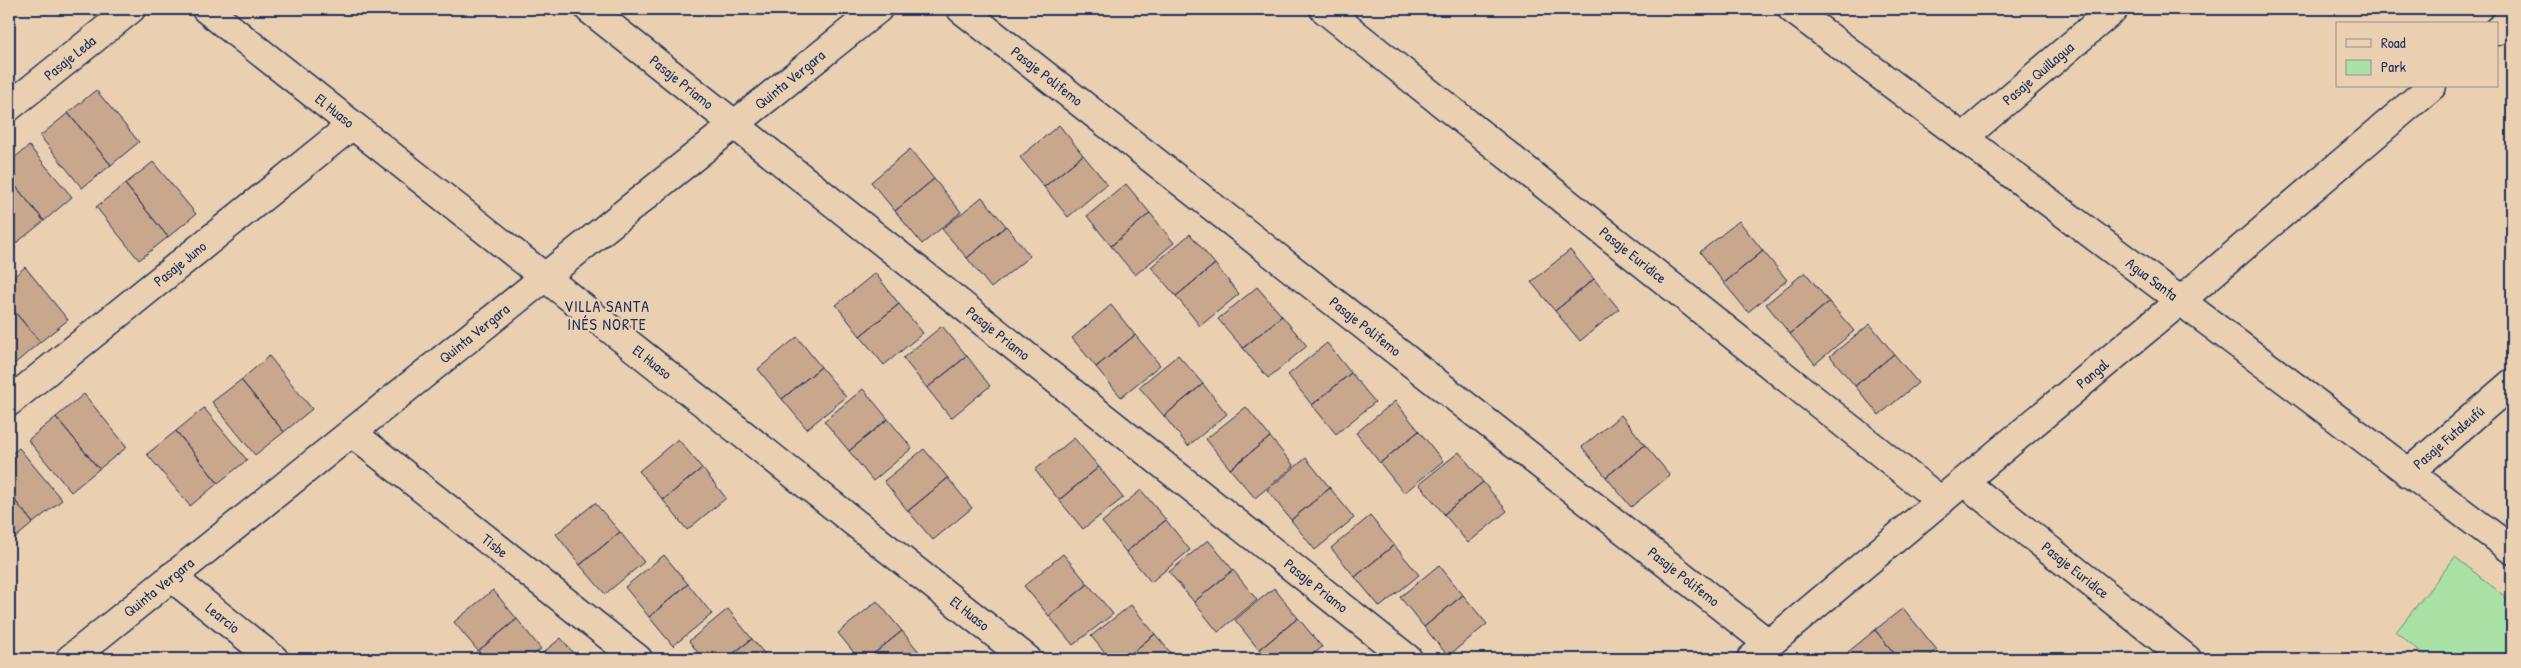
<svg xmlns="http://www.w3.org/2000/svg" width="2521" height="668" viewBox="0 0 2521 668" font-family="'Patrick Hand',sans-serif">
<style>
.green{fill:#aae2a5;stroke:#628882}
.building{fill:#c9a78d;stroke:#1b2f5e}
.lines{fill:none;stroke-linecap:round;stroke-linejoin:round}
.minor-casing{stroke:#1b2f5e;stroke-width:31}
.minor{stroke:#ead0b1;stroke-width:28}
.labels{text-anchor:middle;stroke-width:4.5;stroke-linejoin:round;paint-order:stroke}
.street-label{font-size:15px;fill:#1b2f5e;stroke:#ead0b1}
.neighbourhood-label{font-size:16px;letter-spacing:1px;fill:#1b2f5e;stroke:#ead0b1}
</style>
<rect width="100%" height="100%" fill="#ead0b1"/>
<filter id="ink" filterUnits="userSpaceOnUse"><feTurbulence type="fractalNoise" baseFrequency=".02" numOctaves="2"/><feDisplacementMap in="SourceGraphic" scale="10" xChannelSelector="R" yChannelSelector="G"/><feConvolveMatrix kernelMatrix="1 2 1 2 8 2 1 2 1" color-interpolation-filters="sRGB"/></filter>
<g filter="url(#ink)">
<path class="green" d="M2455 557 2512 602V659H2430L2396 632Z"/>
<path class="building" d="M96 90 139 142 111 165 68 113Z
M68 113 111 165 82 188 40 136Z
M1059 125 1083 155 1044 187 1020 157Z
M29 146 72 197 44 221 9 178V162Z
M910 149 934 179 895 211 871 182Z
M1083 155 1107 184 1068 217 1044 187Z
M153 162 196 214 168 237 125 184Z
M9 178 44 221 15 244 9 236Z
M934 179 961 212 922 244 895 211Z
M125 184 168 237 139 260 96 207Z
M1126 184 1150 213 1111 246 1087 216Z
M982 197 1006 226 967 258 942 229Z
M1150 213 1174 243 1135 275 1111 246Z
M1739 221 1763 251 1724 283 1700 252Z
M1006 226 1030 256 991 288 967 258Z
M1190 234 1215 264 1176 296 1151 267Z
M1570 250 1594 279 1555 311 1531 282Z
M1763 251 1787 280 1748 312 1724 283Z
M1215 264 1239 294 1200 326 1176 296Z
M25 267 68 320 40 342 9 305V281Z
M1805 272 1829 302 1790 334 1766 304Z
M875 273 899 304 860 336 836 305Z
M1594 279 1619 309 1580 341 1555 311Z
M1257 287 1282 316 1243 348 1218 319Z
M1829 302 1854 331 1815 364 1790 334Z
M899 304 923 333 884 365 860 336Z
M9 305 40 342 12 366 9 362Z
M1111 305 1135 335 1096 367 1072 338Z
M1282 316 1307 346 1268 378 1243 348Z
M1870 324 1894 354 1855 386 1830 356Z
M942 326 967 356 927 388 903 358Z
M1135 335 1160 365 1121 397 1096 367Z
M797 337 821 367 782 399 758 369Z
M1327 343 1351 373 1312 405 1288 375Z
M1894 354 1918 383 1879 415 1855 386Z
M1178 355 1203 384 1164 416 1139 387Z
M269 356 312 409 284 432 241 380Z
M967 356 990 386 951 418 927 388Z
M821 367 846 397 807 429 782 399Z
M1351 373 1375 402 1336 434 1312 405Z
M241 380 284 432 255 455 212 402Z
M1203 384 1227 414 1188 446 1164 416Z
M863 389 888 419 849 451 824 421Z
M84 394 127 447 99 469 56 417Z
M1395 401 1419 431 1380 463 1356 433Z
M1246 407 1270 437 1230 469 1206 439Z
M204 408 247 460 218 483 176 431Z
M1621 415 1645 445 1606 477 1582 447Z
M56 417 99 469 71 492 28 440Z
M888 419 912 448 873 481 849 451Z
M176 431 218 483 190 506 147 454Z
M1419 431 1443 461 1404 493 1380 463Z
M1270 437 1294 466 1255 498 1230 469Z
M1074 438 1099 467 1059 500 1035 470Z
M678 439 702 468 663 500 639 471Z
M1645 445 1670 475 1631 507 1606 477Z
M19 448 62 500 33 523 9 493V456Z
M924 449 948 478 908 511 884 481Z
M1459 452 1483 482 1444 514 1419 484Z
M1306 458 1330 488 1291 520 1267 490Z
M1099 467 1123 498 1083 529 1059 500Z
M702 468 726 498 687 530 663 500Z
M948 478 972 508 933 540 908 511Z
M1483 482 1507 511 1468 543 1444 514Z
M1330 488 1354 518 1315 550 1291 520Z
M1141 490 1166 520 1126 552 1102 522Z
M9 493 33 523 9 543Z
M595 503 620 532 580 565 556 534Z
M1370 516 1394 545 1355 577 1331 548Z
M1166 520 1190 550 1151 582 1126 552Z
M620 532 644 562 605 594 580 565Z
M1208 540 1233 570 1194 602 1169 572Z
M1394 545 1419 575 1380 607 1355 577Z
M1063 554 1088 584 1049 616 1024 586Z
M664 555 688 584 649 617 625 587Z
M1439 565 1463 595 1424 627 1400 597Z
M1233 570 1257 600 1218 632 1194 602Z
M688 584 712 614 673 646 649 617Z
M1088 584 1113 614 1073 645 1049 616Z
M1274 588 1298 618 1259 650 1235 620Z
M493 590 517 619 478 651 454 622Z
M1463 595 1487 624 1448 656 1424 627Z
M877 601 902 631 867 659H859L838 633Z
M1131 605 1155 634 1124 659H1110L1091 636Z
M1903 608 1937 650 1925 659H1899L1875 630Z
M728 609 752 639 726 659H703L689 641Z
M1298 618 1322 647 1308 659H1266L1259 650Z
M517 619 541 649 528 659H485L478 651Z
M1875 630 1899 659H1854L1848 652Z
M902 631 925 659H867Z
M1155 634 1176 659H1124Z
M561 638 578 659H535Z
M752 639 769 659H726Z
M947 652 953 659H939Z"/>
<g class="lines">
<defs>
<g id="minor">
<path id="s1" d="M206 9 1027 659"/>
<path id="s2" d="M589 9 1408 659"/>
<path id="s3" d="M961 9 1769 644"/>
<path id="s4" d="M1324 9 1941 501"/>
<path id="s5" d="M1792 9 2512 550"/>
<path d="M2497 31 2512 18"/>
<path id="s6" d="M9 107 131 9"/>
<path id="s7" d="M1963 138 2114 9"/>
<path id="s8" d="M9 402 352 125"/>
<path id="s9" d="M352 433 638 659"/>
<path id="s10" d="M2408 473 2512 383"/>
<path id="s11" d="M1964 482 2187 659"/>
<path id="s12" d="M171 577 274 659"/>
<path id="s13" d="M70 659 878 9"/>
<path id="s14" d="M1751 659 2180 301 2432 86"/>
</g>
</defs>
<use href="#minor" class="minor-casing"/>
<use href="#minor" class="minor"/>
</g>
</g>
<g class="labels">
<g class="street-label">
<text dy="5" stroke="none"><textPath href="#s6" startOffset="78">Pasaje Leda</textPath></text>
<text dy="5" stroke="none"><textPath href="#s7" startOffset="99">Pasaje Quillagua</textPath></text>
<text dy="5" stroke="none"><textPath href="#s3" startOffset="109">Pasaje Polifemo</textPath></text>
<text dy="5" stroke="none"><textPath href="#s13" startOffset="924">Quinta Vergara</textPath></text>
<text dy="5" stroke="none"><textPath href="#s2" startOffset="118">Pasaje Priamo</textPath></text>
<text dy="5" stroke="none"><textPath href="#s1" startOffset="164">El Huaso</textPath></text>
<text dy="5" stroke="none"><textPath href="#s4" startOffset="395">Pasaje Euridice</textPath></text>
<text dy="5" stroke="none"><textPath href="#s8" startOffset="220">Pasaje Juno</textPath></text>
<text dy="5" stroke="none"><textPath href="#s5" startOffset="450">Agua Santa</textPath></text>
<text dy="5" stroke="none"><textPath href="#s3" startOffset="514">Pasaje Polifemo</textPath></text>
<text dy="5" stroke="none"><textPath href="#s13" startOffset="519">Quinta Vergara</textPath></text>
<text dy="5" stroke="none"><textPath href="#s2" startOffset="522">Pasaje Priamo</textPath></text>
<text dy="5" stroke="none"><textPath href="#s1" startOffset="569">El Huaso</textPath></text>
<text dy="5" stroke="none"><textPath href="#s14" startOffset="445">Pangal</textPath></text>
<text dy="5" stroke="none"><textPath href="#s10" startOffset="54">Pasaje Futaleufú</textPath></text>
<text dy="5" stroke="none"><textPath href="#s9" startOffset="182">Tisbe</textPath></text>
<text dy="5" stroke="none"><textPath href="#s11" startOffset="142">Pasaje Euridice</textPath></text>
<text dy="5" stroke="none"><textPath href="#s3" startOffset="919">Pasaje Polifemo</textPath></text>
<text dy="5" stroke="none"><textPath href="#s2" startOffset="928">Pasaje Priamo</textPath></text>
<text dy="5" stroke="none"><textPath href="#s13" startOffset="114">Quinta Vergara</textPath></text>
<text dy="5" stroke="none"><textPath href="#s1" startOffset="974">El Huaso</textPath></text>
<text dy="5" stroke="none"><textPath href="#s12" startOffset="66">Learcio</textPath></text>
</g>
<g class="neighbourhood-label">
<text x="607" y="312">VILLA SANTA<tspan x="607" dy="18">INÉS NORTE</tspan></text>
</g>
</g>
<rect width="2521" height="668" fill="none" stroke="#ead0b1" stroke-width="30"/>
<rect x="15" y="15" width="2491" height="638" fill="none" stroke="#1b2f5e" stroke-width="2" filter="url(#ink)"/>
<rect x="2336" y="22" width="162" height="65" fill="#ead0b1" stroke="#979090"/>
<rect x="2346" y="39" width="25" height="8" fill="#ead0b1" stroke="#979090"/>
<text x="2381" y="48" font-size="15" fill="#1b2f5e">Road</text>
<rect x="2346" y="60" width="25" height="15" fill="#aae2a5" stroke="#979090"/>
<text x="2381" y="72" font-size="15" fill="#1b2f5e">Park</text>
</svg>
